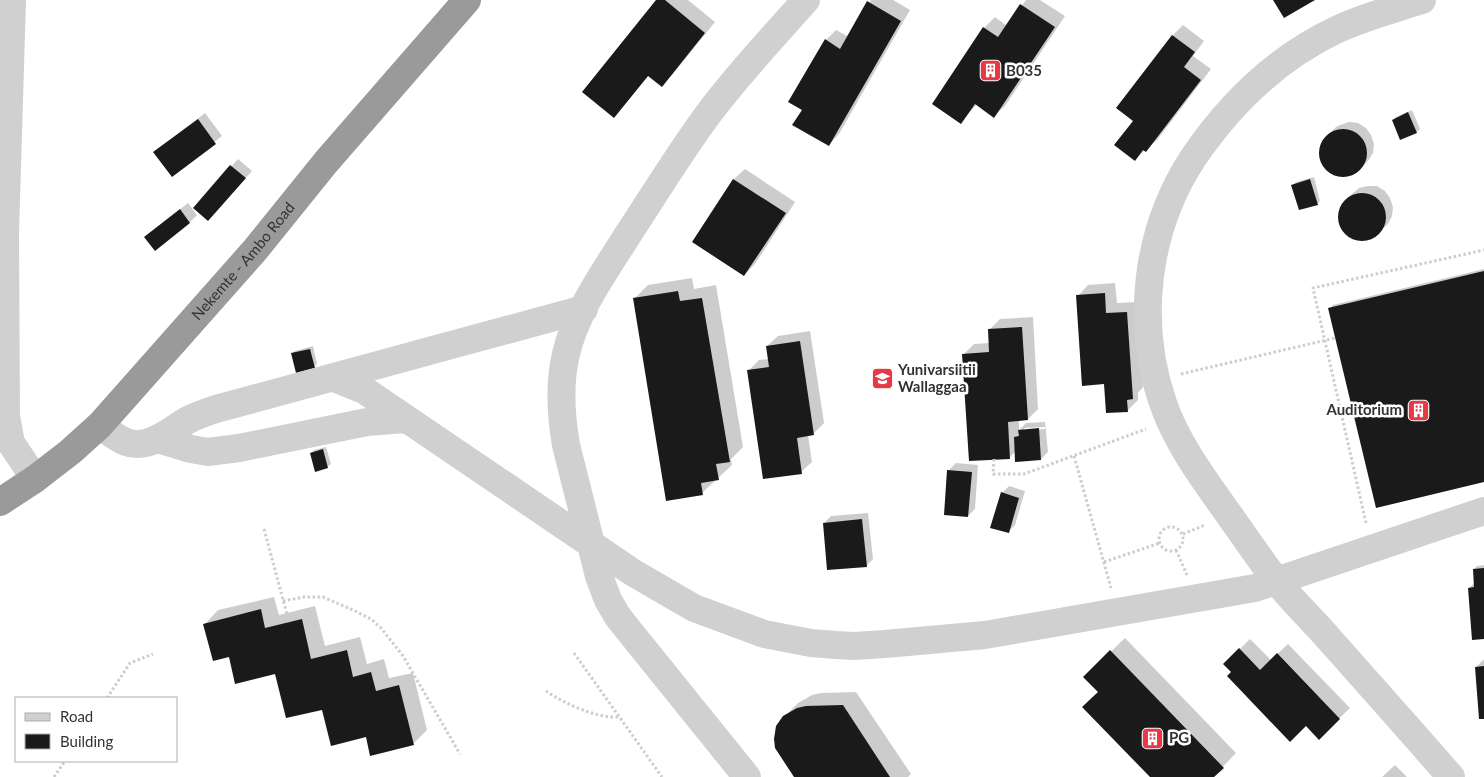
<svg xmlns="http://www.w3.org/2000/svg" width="1484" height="777" viewBox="0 0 1484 777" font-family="Lato,sans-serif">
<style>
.shadow{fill:#0003;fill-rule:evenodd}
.building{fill:#1a1a1a}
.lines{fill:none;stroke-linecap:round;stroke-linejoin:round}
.path{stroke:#cdcdcd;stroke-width:3;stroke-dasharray:2.5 2.5;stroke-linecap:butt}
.minor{stroke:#d0d0d0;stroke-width:28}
.highway{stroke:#9a9a9a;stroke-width:28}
.labels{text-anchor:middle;stroke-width:5;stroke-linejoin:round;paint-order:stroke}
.poi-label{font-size:15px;font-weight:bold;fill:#333;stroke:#fff;text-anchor:start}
.street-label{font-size:15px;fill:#333;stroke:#fff}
</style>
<rect width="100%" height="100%" fill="#fff"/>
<path class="shadow" d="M658 0H688L715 22 672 75 662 85 649 75 614 116Z
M871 0H893L910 10 839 134 829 145 826 40 836 30 849 37Z
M1026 0H1040L1065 16 1005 106 994 116 977 104 961 122 934 104 984 28 995 17 1007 26Z
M1183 25 1204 41 1193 56 1211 69 1157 140 1135 159V121L1118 108 1173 35Z
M1412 110 1420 129 1417 132 1401 139 1393 120 1396 117Z
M205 113 222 136 172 175 155 152Z
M1349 122 1358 123 1366 128 1371 135 1374 144 1373 153 1368 161 1353 174 1344 177 1336 176 1328 171 1322 164 1319 155 1320 146 1325 138 1336 127 1340 125Z
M238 159 252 171 215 213 195 207Z
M745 169 795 202 755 264 744 275 694 242 734 179Z
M1314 177 1320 201 1317 204 1293 185 1296 182Z
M1368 186H1377L1385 191 1390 198 1393 207 1392 216 1388 224 1373 237 1364 240 1355 239 1347 235 1341 227 1339 219 1340 209 1344 201 1352 194 1359 188Z
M188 203 197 215 190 222 146 237Z
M1484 269V481L1330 308 1333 305Z
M692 278 694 289 716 285 743 447 731 459 732 465 702 493 634 299 648 285Z
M1115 283 1117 303 1137 302 1143 387 1138 393V400L1127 411 1105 383 1078 296 1088 285Z
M1033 317 1038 409 1028 419 1019 420V430L1026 423 1045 422 1048 452 1041 459 1016 451 1010 457 964 354 974 344 990 343 989 330 1000 319ZM1045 427V429L1022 431 1025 428Z
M810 331 824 423 813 434 808 435 812 462 801 472 748 371 759 360 769 359 767 346 778 336Z
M313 346 317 364 314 367 292 354 295 351Z
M326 447 331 464 327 467 311 453 314 450Z
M956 463 978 465 975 509 968 516 949 470Z
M1009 486 1025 491 1015 525 1008 532 1002 493Z
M868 513 873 559 866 566 824 523 831 516Z
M1484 565V638L1469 588 1475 582 1474 569 1477 566Z
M274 597 279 615 315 606 325 646 360 637 367 664 384 659 389 678 413 673 427 730 413 744 367 736 323 708 276 673 230 656 205 624 218 610Z
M1125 638 1236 753 1213 777H1151L1099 692 1085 677Z
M1250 639 1271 660 1288 644 1350 708 1319 738 1306 725 1225 664Z
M1483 660H1484V717L1476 667Z
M856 692 911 774 908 777H795L784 717 798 703 812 695 821 693Z
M1395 765 1407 777H1382Z"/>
<path class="building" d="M656 0H665L705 33 662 87 648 76 614 118 582 92Z
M1273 0H1315L1284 18Z
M867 1 901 21 829 146 792 125 802 110 788 102 825 39 840 49Z
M1020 4 1055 27 994 118 975 104 961 124 932 104 983 27 998 37Z
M1172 35 1195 52 1184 67 1201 80 1146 152 1143 150 1135 161 1114 145 1133 121 1116 108Z
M1408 112 1417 133 1400 140 1392 120Z
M198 119 216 144 172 177 153 152Z
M1319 153a24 24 0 1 1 48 0a24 24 0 1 1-48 0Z
M230 165 246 178 208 221 193 208Z
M733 179 786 213 744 276 692 242Z
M1310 179 1318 205 1299 210 1291 185Z
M1338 217a24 24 0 1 1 48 0a24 24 0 1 1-48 0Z
M180 209 190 223 155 251 144 237Z
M1484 271V482L1376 508 1328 308Z
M678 291 680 301 702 298 730 462 716 464 719 480 701 483 703 495 666 501 633 298Z
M1105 293 1106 313 1127 312 1133 399 1127 400 1128 412 1106 413 1104 384 1082 386 1076 295Z
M1022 327 1028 420 1008 422 1010 459 969 461 962 354 989 352 988 329Z
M800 341 814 435 797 438 802 474 763 479 747 370 769 367 766 346Z
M310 349 315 368 296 373 291 353Z
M1039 428 1041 460 1015 462 1014 437 1019 436 1018 430Z
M323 449 328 468 315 472 310 453Z
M947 470 972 472 968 517 944 515Z
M1001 492 1019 498 1009 533 990 528Z
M862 519 867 567 827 570 823 523Z
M1484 568V639L1472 640 1468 588 1474 587 1473 569Z
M261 609 265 628 302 619 311 659 347 650 353 677 371 672 376 691 399 685 414 745 370 756 366 737 331 746 322 710 286 718 275 674 235 684 229 657 213 661 203 624Z
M1239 648 1260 670 1277 653 1340 719 1319 740 1306 726 1290 742 1227 676 1231 672 1223 664Z
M1110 650 1224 768 1214 777H1150L1082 707 1098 692 1083 677Z
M1484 666V719H1479L1475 667Z
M843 705 890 777H794L775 748 774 739 776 726 783 716 797 708 806 706Z"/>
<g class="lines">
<path class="path" d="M1181 374 1335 338
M1074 456 1111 588
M994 459 993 474H1024L1146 429
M1366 523 1313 288 1484 250
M1159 539a12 12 0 1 1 24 0a12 12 0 1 1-24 0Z
M264 529 289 622
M1183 534 1205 525
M1176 550 1187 575
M1104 562 1160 543
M283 601 304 597H323L353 610 371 619 381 628 403 656 460 754
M574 653 662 777
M546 691C563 703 598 719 619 717
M107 698 130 663 153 654
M54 777 65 761"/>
<path class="minor" d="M12 0 5 233 6 416 11 443 35 479
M1422 0C1394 9 1363 17 1336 30 1277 58 1229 105 1193 158 1146 230 1135 322 1163 403 1177 444 1205 481 1230 516 1245 537 1259 558 1275 579 1291 600 1312 619 1329 639 1370 685 1411 731 1451 777
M334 378 364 390 632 572 694 608 764 634 811 643 836 645 854 646 885 644 985 635 1255 588 1484 511
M100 425C108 431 116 438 126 442 149 451 171 429 190 419 198 415 207 412 216 409L584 309
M158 439 191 449 208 452 239 448 367 422 405 419
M747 777 630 632 618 617 608 600 599 576 566 445C561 416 559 383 566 354 576 311 604 273 627 236 654 195 680 152 709 113 739 73 773 37 806 0"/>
<path class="highway" id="s1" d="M0 502 35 479 70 452 100 425 255 250 326 162 467 0"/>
</g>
<defs>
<symbol id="building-square" viewBox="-11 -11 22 22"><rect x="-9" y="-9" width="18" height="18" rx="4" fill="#e63946" stroke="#fff"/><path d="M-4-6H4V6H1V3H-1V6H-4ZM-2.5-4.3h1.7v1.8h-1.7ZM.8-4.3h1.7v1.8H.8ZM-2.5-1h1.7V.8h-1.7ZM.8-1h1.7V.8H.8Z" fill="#fff"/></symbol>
<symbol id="university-square" viewBox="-11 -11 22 22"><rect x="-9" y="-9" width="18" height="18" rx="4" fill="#e63946" stroke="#fff"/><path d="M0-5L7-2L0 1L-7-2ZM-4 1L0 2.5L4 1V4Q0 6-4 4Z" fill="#fff"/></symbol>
</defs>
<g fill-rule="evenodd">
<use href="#building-square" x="978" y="58" width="25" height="25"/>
<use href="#university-square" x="870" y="366" width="25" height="25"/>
<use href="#building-square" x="1406" y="398" width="25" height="25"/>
<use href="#building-square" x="1140" y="726" width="25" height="25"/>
</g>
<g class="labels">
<g class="poi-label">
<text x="1006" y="76">B035</text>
<text x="898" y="375">Yunivarsiitii<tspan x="898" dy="17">Wallaggaa</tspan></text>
<text x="1402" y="415" text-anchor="end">Auditorium</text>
<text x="1169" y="743">PG</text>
</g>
<g class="street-label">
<text dy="5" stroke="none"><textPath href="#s1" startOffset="344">Nekemte - Ambo Road</textPath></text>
</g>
</g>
<rect x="15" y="697" width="162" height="65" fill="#ffffff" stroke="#adadad"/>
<rect x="25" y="713" width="25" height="8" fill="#d0d0d0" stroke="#adadad"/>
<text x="60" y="722" font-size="15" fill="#333333">Road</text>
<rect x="25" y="734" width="25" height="15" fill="#1a1a1a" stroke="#adadad"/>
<text x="60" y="747" font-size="15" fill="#333333">Building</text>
</svg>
